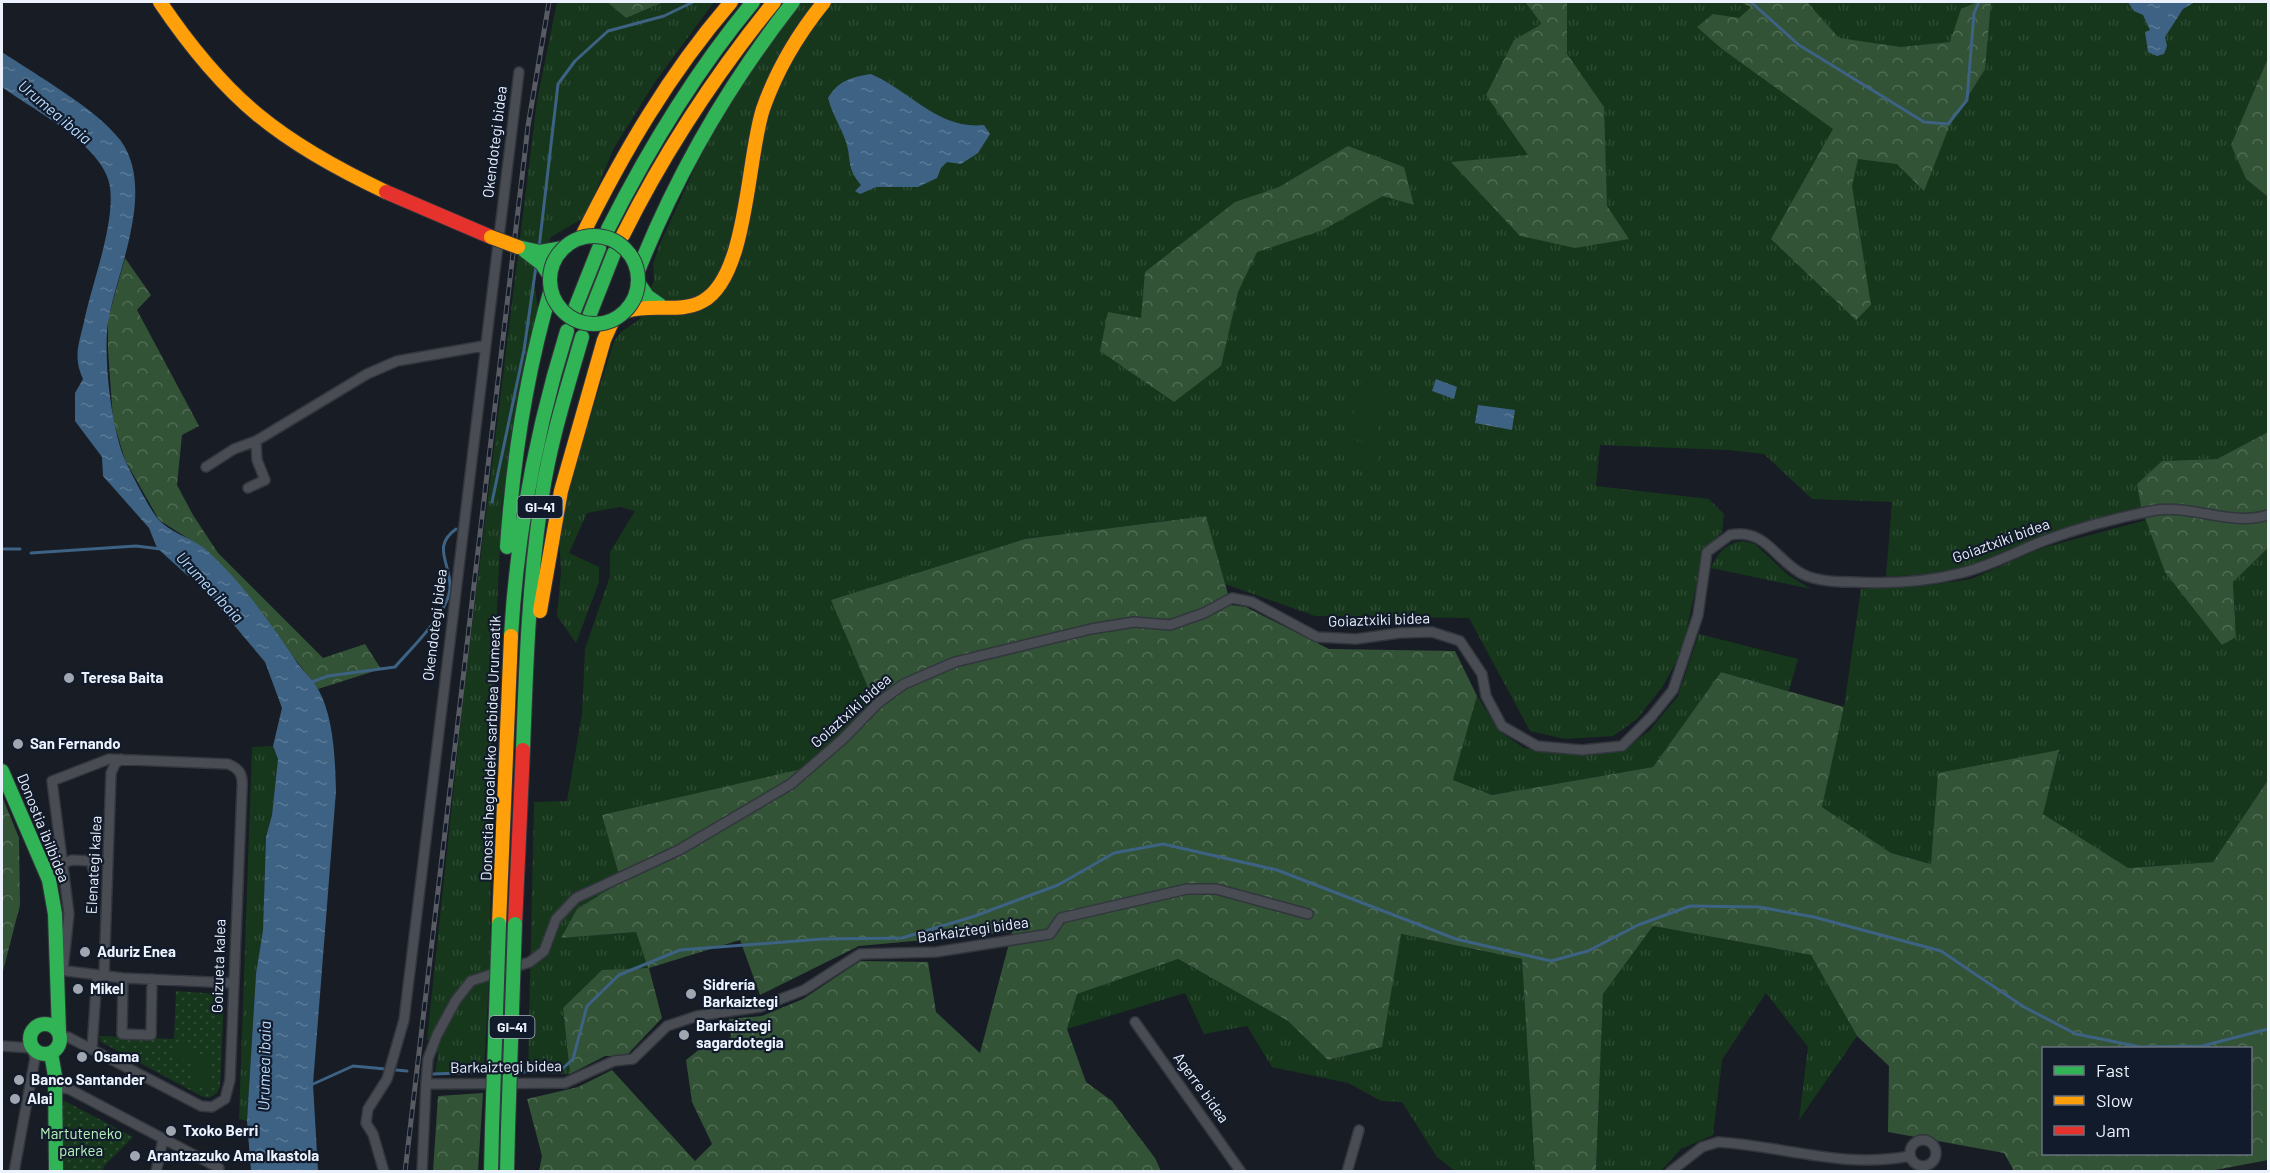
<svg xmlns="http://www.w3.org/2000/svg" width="2270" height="1173" viewBox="0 0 2270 1173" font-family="Barlow,sans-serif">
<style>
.grass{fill:url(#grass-tufts)}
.forest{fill:url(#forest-crowns);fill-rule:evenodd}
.park{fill:url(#park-dots)}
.pitch{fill:#16371c}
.water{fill:url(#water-ripples)}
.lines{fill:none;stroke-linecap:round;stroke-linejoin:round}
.stream{stroke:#3d6283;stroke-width:3}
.street-casing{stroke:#32363d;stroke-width:12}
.fast-casing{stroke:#32363d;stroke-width:16}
.slow-casing{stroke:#32363d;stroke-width:16}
.jam-casing{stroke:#32363d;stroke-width:16}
.street{stroke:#494d53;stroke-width:9}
.fast{stroke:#30b455;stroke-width:14}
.slow{stroke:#ff9f0a;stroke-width:14}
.jam{stroke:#e5322d;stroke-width:14}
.rail-casing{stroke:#585c62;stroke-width:5}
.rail{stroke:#121b2b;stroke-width:3;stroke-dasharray:9;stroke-linecap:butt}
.fast-bridge-casing{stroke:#32363d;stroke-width:16;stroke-linecap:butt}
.slow-bridge-casing{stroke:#32363d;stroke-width:16;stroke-linecap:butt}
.fast-bridge{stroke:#30b455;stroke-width:14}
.slow-bridge{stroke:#ff9f0a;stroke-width:14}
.poi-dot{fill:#a1a7b1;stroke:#121b2b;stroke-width:2}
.labels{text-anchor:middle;stroke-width:4.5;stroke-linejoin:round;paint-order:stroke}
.shield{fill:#121b2b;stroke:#aab2be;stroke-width:1.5}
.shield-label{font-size:14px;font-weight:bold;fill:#ebf2fd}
.street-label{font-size:15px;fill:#ebf2fd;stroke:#121b2b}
.poi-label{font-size:15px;font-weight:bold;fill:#ebf2fd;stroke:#121b2b;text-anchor:start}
.park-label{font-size:15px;fill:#b5f3b9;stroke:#121b2b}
.water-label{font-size:16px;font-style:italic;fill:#b7dcfe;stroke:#121b2b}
</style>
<defs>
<pattern id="grass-tufts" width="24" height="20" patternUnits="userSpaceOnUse" patternTransform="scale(1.5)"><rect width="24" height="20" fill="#16371c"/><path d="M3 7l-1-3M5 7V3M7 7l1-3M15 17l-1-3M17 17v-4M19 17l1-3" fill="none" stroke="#2d4b33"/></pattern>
<pattern id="forest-crowns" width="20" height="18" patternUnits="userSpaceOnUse" patternTransform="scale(1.5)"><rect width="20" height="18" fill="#325336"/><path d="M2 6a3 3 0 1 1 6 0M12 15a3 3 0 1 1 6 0" fill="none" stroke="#506c54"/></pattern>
<pattern id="park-dots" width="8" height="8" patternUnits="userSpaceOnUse" patternTransform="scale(1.5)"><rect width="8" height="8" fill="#16371c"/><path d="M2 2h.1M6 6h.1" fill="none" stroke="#2d4b33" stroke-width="1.8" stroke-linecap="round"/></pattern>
<pattern id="water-ripples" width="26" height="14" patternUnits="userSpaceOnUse" patternTransform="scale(1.5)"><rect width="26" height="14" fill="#3d6283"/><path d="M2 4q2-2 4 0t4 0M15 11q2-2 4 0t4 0" fill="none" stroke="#597995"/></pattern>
</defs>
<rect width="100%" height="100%" fill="#181c25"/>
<path class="grass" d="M557 2H607L626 18 664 2H714L655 82 614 148 585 217 551 237 534 280 538 310 502 502 492 721 490 962 484 1068 435 1074 438 1053 427 1039 464 691 537 101Z
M802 2H2268V58L2231 145 2246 179 2268 197V432L2217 459 2162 461 2137 484 2141 507 2022 544 1959 571 1886 577 1892 502 1812 499 1764 454 1728 450 1600 445 1596 486 1709 499 1724 514 1722 532 1704 550 1682 651 1663 686 1637 719 1613 736 1565 739 1530 731 1469 618 1315 616 1225 584 1206 516 1025 539 832 600 878 710 819 765 577 909 561 938 636 932 648 968 563 1008 570 1074 528 1073 534 802 567 801 582 714 585 649 610 576V552L635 511 620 507 587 513 569 553 599 567V582L576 643 557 616 561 572 559 537 565 498 614 341 621 332 640 319 654 280 653 264 660 244 697 163 727 107 775 32Z
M2146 520 2165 572 2236 637 2233 582 2268 548V780L2213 862 2127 868 2043 814 2059 751 1932 864 1891 853 1822 807 1844 707 1861 589 1923 586 1971 579 2042 548Z
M1743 541 1755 544 1788 575 1811 589 1711 568C1718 552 1726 543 1743 541Z
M1699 634 1798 659 1789 691 1721 672 1653 767 1492 795 1453 780 1477 696 1499 731 1524 748 1559 754 1620 752 1649 731 1678 696Z
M273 746 278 759 272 815 266 837 263 930 256 974 247 1121 239 1119 252 747Z
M1653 926 1811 955 1857 1036 1799 1120 1808 1047 1766 993 1722 1060 1713 1135 1681 1149 1661 1171 1596 1172 1603 994Z
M1400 934 1522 959 1535 1171H1455L1437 1157 1402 1102 1381 1101 1348 1083 1272 1067 1247 1026 1204 1034 1185 993 1067 1029 1077 994 1177 959 1288 1021 1329 1060 1382 1047Z"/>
<path class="forest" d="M607 2H664L626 18Z
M1525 2H1567V54L1604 107 1607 206 1629 239 1575 248 1520 236 1451 162 1528 155 1486 95 1514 40 1542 24Z
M1740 2H1807L1839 38 1901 47 1950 42 1961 9 1977 2H1991L1985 69 1949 127 1924 191 1897 164 1858 159 1852 186 1871 305 1856 320 1771 239 1833 129 1722 49 1697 27 1713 14 1739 18 1751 7Z
M2268 58V197L2246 179 2231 145Z
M1348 146 1404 167 1414 205 1383 196 1323 230 1257 252 1238 292 1221 366 1174 402 1100 351 1108 312 1141 318 1145 272 1235 202 1279 187Z
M125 258 151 295 137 310 199 426 182 435 177 485 193 515 218 553 323 658 365 644 381 669 318 689 227 571 203 548 159 520 125 460 113 420 108 350V319Z
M2268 432V548L2233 582 2236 637 2222 645 2165 572 2141 507 2137 484 2162 461 2217 459Z
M1206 516 1231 605 1246 607 1329 649 1455 651 1477 696 1453 780 1492 795 1653 767 1721 672 1844 707 1822 807 1891 853 1931 864 1938 773 2059 750 2043 814 2128 868 2213 862 2268 780V1160L2205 1172 2014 1171 2004 1153 1888 1132 1889 1066 1857 1036 1811 955 1653 926 1603 994 1596 1171H1535L1522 959 1401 934 1382 1047 1328 1060 1288 1021 1178 959 1077 994 1067 1029 1086 1082 1112 1101 1155 1158 1161 1171H539L542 1156 527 1099 578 1087 612 1070 695 1161 712 1144 692 1102 686 1060 701 1048 731 1037 729 1019 762 1016 803 999 860 961 928 962 936 1012 980 1053 1012 932 859 946 760 995 740 940 649 968 662 1018 626 1056H605L570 1074 563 1008 602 970 648 968 636 932 561 938 577 909 621 882 602 815 819 765 878 711 831 600 1025 539ZM2044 1048H2250V1154H2044Z
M2 796 19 838 20 905 2 975Z
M483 1093 478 1171H433L438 1096Z"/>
<path class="park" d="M176 991 220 994 224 999 220 1086 217 1093 209 1098 201 1096 101 1042 99 1036 174 1039Z
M65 1101 133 1137 104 1166 103 1171H61V1104Z"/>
<path class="pitch" d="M1361 381 1388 387 1376 440 1349 433Z
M1348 439 1363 442 1357 470 1343 467Z
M1367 442 1382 445 1375 474 1360 471Z
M175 1044 191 1045 190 1060 174 1059Z
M194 1054H211L210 1086H193Z"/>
<path class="water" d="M2128 2H2195L2183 9 2165 37 2167 46 2164 54 2157 56 2148 52 2145 32 2150 30 2143 15 2134 11Z
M2 52C36 75 97 109 121 141 155 189 119 266 109 317 102 350 111 428 125 460 131 473 149 508 158 519 169 532 191 538 204 548 241 580 271 624 298 664 304 672 313 680 318 689 334 717 335 759 336 791L313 1084 318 1171H251L247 1121 256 974 263 930 266 837 272 815 278 759 273 746 282 708 265 662 213 600 211 588 188 576 157 548 149 528 103 476 102 457 75 421V393L83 379C72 355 80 342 85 317 93 281 115 223 110 187 105 146 33 110 2 87Z
M871 74C910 91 939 130 984 125L990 134 978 153 961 164 947 162 941 168 937 178 918 187H876L860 194 855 191 861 185C846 167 852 162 846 142 841 127 832 114 828 98 839 80 852 77 871 74Z
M1436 379 1457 387 1454 399 1432 391Z
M1478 405 1515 410 1512 430 1475 423Z"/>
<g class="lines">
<path class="stream" d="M1751 2 1799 45 1851 77 1924 122 1948 124 1967 100 1974 13 1979 2
M539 248 558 84 575 61 608 31 664 16 693 2
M492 502 524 350 536 266
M2 549H20
M31 553 136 546 161 549
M309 683 328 676 395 667C412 647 448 614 450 588 451 563 431 547 456 529
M518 1072 560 1071 573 1059 587 1006 619 975 680 950 822 939 902 938 972 917 1058 885 1114 853 1163 844 1277 870 1456 939 1551 961 1588 951 1638 925 1690 906 1759 907 1814 917 1941 951 2024 1007 2076 1034 2141 1047 2202 1046 2268 1029
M433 1074 487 1072
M311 1085 353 1066 407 1071"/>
<defs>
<path id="street" d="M206 467 234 449 256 441 367 374 397 361 483 346
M248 488 265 480 257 460 256 441
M64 863 72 860 91 861 93 869
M59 970 123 978 232 983
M104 976 111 773 115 764 121 759
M123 978 122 1034 151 1035 152 979
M1135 1022 1241 1172
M61 1038 68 1037 201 1106 212 1107 225 1099 230 1080 242 789C243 776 241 769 228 764L109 759 52 781 69 914 63 969
M2 1046 32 1048 35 1058 14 1172
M92 1048 97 975
M426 1084 428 1059 437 1035 456 1000 471 981 530 962 544 951 556 919 576 898 679 850 791 784 843 739 878 703 904 684 955 662 1091 629 1134 622 1170 625 1204 613 1232 598 1252 602 1317 637 1356 639 1399 633 1432 632 1460 641 1482 674 1486 696 1502 726 1537 746 1582 750 1622 746 1651 717 1673 690 1698 615 1707 552 1730 535C1764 528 1774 557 1799 572 1812 581 1836 582 1852 582 1888 584 1926 582 1961 573 1991 566 2017 551 2046 540 2079 528 2116 518 2151 511 2190 503 2230 527 2268 515
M55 1087 69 1089 219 1168
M1910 1153a13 13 0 1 1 26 0a13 13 0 1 1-26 0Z
M156 1172 163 1139
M384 1172 373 1134 366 1123 368 1109 387 1079 404 1020 519 72
M422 1172 426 1084 565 1083 614 1061 633 1059 667 1026 697 1016 760 1007 804 990 860 954 936 952 1050 934 1061 918 1187 889H1216L1308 914
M1347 1172 1359 1130
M1670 1172 1702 1147 1718 1142C1784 1146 1843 1169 1910 1156"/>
<path id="fast" d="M608 229C649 148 695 72 753 2
M518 247 540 252 563 248
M525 251 542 264 550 276
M638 271C677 173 728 85 793 2
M639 284 647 296 660 305
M574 311 599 248
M588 319 614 253
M507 547C513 459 526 374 551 289
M511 636C517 532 536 431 567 331
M523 750C526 665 529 580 542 496 550 442 567 389 582 337
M2 771 49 880 55 914 59 1032
M30 1039a15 15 0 1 1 30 0a15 15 0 1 1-30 0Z
M51 1053 55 1076 56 1172
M491 1172 492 1128
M507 1172 508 1129"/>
<path id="slow" d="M160 2C226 100 280 142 386 192
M623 235C665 151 715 75 774 2
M581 238C623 153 669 74 731 2
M627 311C652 303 680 314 703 301 748 276 747 157 763 109 777 69 798 34 824 2
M540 611 561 491 604 340 613 320
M499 924 511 636"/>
<path id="jam" d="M386 192 491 237
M515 924 523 750"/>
</defs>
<use href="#street" class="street-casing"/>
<use href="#fast" class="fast-casing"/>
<use href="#slow" class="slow-casing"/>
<use href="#jam" class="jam-casing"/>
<use href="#street" class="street"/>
<use href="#fast" class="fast"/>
<use href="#slow" class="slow"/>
<use href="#jam" class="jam"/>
<defs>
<path id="rail" d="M405 1172 528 126 549 2"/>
</defs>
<use href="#rail" class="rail-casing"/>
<use href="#rail" class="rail"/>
<defs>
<path id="fast-bridge" d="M550 280a44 44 0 1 1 88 0a44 44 0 1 1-88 0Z
M492 1128 499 924
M508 1129 515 924"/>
<path id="slow-bridge" d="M491 237 518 247"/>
</defs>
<use href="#fast-bridge" class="fast-bridge-casing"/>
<use href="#slow-bridge" class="slow-bridge-casing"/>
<use href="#fast-bridge" class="fast-bridge"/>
<use href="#slow-bridge" class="slow-bridge"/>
</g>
<g class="poi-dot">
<circle cx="69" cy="678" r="6"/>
<circle cx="18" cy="744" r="6"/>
<circle cx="85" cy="952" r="6"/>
<circle cx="78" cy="989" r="6"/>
<circle cx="691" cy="994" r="6"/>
<circle cx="684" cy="1035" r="6"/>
<circle cx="82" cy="1057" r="6"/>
<circle cx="19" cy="1080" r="6"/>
<circle cx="15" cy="1099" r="6"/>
<circle cx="171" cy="1131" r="6"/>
<circle cx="135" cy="1156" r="6"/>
</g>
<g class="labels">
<g class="shield">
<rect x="517.5" y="496" width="45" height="22" rx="4.5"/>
<rect x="489.5" y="1016" width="45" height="22" rx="4.5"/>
</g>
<g class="shield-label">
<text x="540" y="512">GI-41</text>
<text x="512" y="1032">GI-41</text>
</g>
<g class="street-label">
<text transform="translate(495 142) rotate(-83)" y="5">Okendotegi bidea</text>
<text transform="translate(2001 541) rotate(-20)" y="5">Goiaztxiki bidea</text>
<text transform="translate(1379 620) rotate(-2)" y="5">Goiaztxiki bidea</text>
<text transform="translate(435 625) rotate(-83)" y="5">Okendotegi bidea</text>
<text transform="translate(851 711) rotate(-42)" y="5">Goiaztxiki bidea</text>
<text transform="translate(491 748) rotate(-88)" y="5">Donostia hegoaldeko sarbidea Urumeatik</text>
<text transform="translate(43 828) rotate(68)" y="5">Donostia ibilbidea</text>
<text transform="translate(94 865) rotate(-87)" y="5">Elenategi kalea</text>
<text transform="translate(973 930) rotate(-8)" y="5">Barkaiztegi bidea</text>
<text transform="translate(219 966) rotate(-88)" y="5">Goizueta kalea</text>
<text transform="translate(506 1067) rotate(-1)" y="5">Barkaiztegi bidea</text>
<text transform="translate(1201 1088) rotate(54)" y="5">Agerre bidea</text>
</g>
<g class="poi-label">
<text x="81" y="683">Teresa Baita</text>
<text x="30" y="749">San Fernando</text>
<text x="97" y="957">Aduriz Enea</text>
<text x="703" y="990">Sidrería<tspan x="703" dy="17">Barkaiztegi</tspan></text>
<text x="90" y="994">Mikel</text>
<text x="696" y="1031">Barkaiztegi<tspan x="696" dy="17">sagardotegia</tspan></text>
<text x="94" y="1062">Osama</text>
<text x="31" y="1085">Banco Santander</text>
<text x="27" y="1104">Alai</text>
<text x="183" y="1136">Txoko Berri</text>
<text x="147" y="1161">Arantzazuko Ama Ikastola</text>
</g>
<g class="park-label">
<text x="81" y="1139">Martuteneko<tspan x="81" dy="17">parkea</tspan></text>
</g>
<g class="water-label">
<text transform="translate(55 112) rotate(40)" y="6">Urumea ibaia</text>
<text transform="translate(210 587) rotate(47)" y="6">Urumea ibaia</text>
<text transform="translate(264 1066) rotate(-89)" y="6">Urumea ibaia</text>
</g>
</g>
<rect width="2270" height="1173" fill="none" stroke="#ebf2fd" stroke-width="6"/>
<rect x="2042" y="1047" width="210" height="108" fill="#121b2b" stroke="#69717f" stroke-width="1.5"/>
<rect x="2054" y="1066" width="30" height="9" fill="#30b455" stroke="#69717f" stroke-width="1.5"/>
<text x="2096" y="1077" font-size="18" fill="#ebf2fd">Fast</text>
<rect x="2054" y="1096" width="30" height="9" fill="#ff9f0a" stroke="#69717f" stroke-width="1.5"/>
<text x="2096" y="1107" font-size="18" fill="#ebf2fd">Slow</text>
<rect x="2054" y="1126" width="30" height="9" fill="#e5322d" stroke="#69717f" stroke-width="1.5"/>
<text x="2096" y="1137" font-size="18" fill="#ebf2fd">Jam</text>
</svg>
